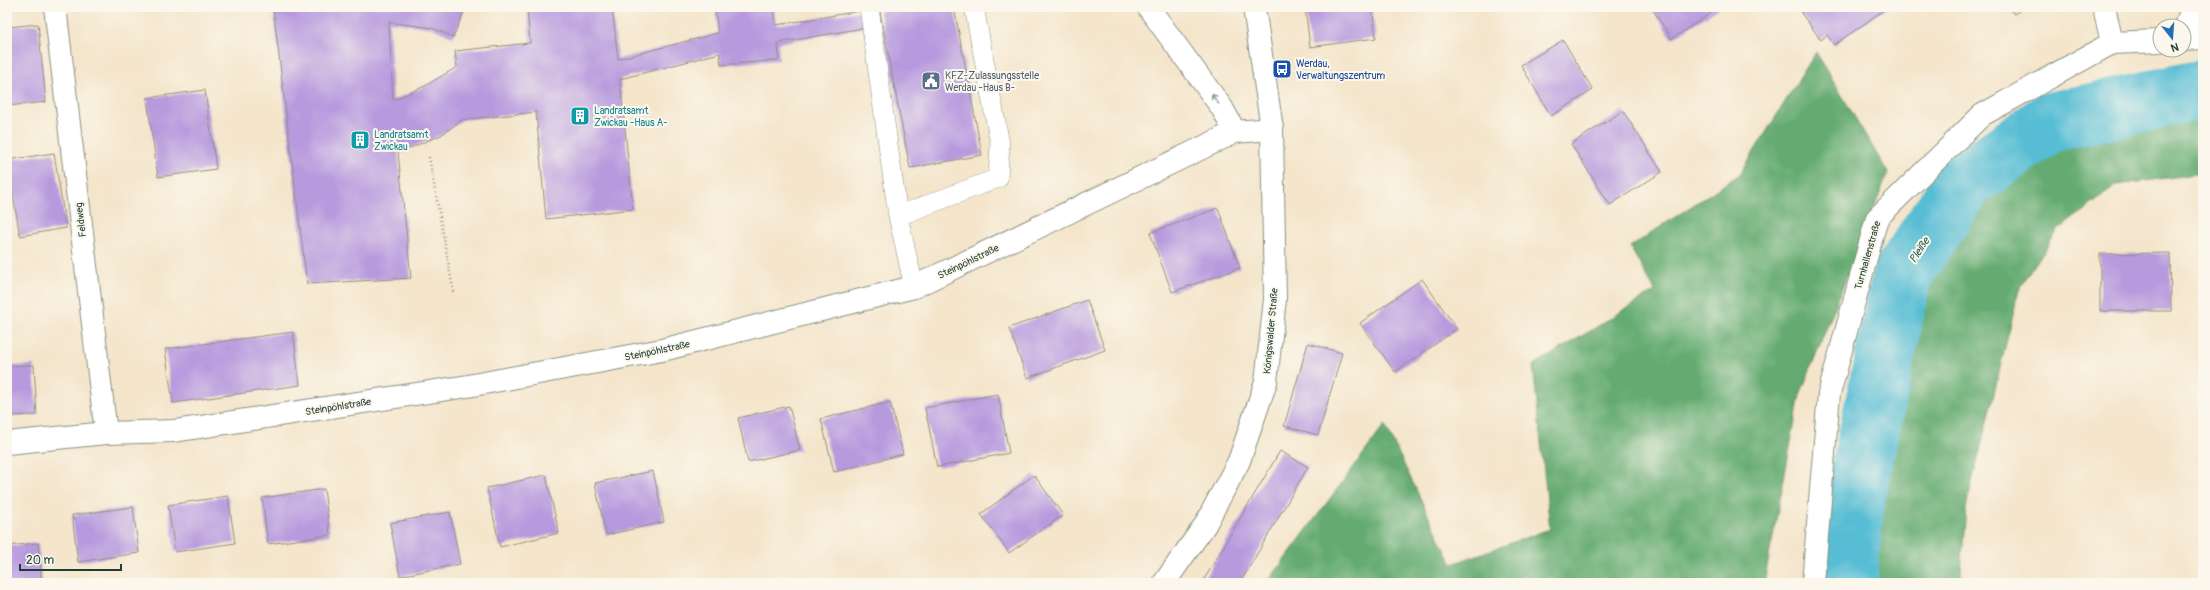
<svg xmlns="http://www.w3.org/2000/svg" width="2210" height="590" viewBox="0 0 2210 590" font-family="Pangolin,sans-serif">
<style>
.forest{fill:#65ab71;stroke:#427452}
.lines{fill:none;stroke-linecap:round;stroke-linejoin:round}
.river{stroke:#57bdd4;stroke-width:60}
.building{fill:#b79ade}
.service-casing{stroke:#8a9180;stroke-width:20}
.minor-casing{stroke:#8a9180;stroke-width:24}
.tertiary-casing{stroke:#8a9180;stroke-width:24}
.path{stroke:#8a9180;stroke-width:2.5;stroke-dasharray:1 3;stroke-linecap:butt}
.service{stroke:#fff;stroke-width:19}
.minor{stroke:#fff;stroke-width:22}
.tertiary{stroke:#fff;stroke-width:22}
.oneway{stroke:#8f9e9a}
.labels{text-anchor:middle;stroke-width:4;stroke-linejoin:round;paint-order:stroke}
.transit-label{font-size:10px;fill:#164399;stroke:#fbf7ec;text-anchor:start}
.service-label{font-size:10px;fill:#4e5e75;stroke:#fbf7ec;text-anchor:start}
.culture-label{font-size:10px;fill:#0d838f;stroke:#fbf7ec;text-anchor:start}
.street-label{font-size:10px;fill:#1f3d34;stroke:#fbf7ec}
.water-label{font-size:11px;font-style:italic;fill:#2d5d5c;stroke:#fbf7ec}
</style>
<rect width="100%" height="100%" fill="#fbf7ec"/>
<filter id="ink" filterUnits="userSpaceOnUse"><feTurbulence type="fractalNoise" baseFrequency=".025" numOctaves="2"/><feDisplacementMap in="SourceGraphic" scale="8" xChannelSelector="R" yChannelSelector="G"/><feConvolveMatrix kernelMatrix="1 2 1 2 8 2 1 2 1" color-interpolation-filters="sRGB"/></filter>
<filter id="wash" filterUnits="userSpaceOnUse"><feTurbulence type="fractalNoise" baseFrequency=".012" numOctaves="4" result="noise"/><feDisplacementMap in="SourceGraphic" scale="16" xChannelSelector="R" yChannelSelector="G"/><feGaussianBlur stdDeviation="0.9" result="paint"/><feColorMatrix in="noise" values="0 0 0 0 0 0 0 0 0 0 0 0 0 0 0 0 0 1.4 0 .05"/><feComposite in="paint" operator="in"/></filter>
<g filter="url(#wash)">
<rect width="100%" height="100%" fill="#f4e5cb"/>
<path class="forest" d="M1816 52 1888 173 1800 395 1764 583H1267L1385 425 1452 564 1550 529 1533 366 1655 291 1630 247 1740 174Z
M2203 89V173L2117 185 2058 230 2019 290 1966 508 1960 583H1847L1855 498 1902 275 1964 182 2050 122Z"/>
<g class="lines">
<path class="river" d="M1847 583 1855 498 1902 275 1964 182 2050 122 2203 89"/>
</g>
<g id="blocks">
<path class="building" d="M273 7H466L453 37 432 28 389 22 393 100 425 86 457 67 455 51 530 43 527 7H612L618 59 718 33 715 8 774 7 776 25 872 9 874 26 778 43 779 60 721 65 720 53 620 79 633 209 546 219 536 112 462 120 441 135 398 153 411 278 307 284Z
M879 7H954L982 155 910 168Z
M1305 7H1372L1376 38 1310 47Z
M1651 7H1720L1672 39Z
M1806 7H1888L1834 45 1827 35 1821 40 1801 13 1807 9Z
M2009 7H2025L2014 14Z
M38 24 46 102 7 106V27Z
M1563 40 1593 90 1551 116 1521 65Z
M205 90 216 169 158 177 147 98Z
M1623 111 1662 172 1610 205 1571 144Z
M54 153 66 228 20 236 7 160Z
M1218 208 1240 268 1172 292 1150 233Z
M2170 253 2171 311H2100V254Z
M1422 279 1457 329 1395 372 1360 323Z
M1087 300 1105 350 1027 378 1009 328Z
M293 332 300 385 173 403 165 349Z
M1308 343 1342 353 1318 435 1284 426Z
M34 365 37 415 7 416V366Z
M998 394 1009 453 937 467 925 408Z
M890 402 903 454 834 472 821 419Z
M789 406 800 450 748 462 738 418Z
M1280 451 1308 467 1240 583H1202Z
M653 471 664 522 606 535 595 483Z
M546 475 559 533 500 547 487 488Z
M1034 475 1063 515 1009 553 981 514Z
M324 489 330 535 268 544 262 498Z
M228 496 235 543 175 552 168 505Z
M133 507 139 553 78 562 72 515Z
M450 512 460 564 400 576 390 523Z
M38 543 42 583H7V546Z"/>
</g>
</g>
<g filter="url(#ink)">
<use href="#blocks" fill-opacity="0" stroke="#8a9180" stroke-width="1"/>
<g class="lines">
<defs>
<path id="service" d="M869 7 898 216
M914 287 898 216 998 178 1000 144 974 7"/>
<path id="minor" d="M55 7 106 433
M1148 7 1222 108 1235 132
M2104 7 2112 43
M2184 34 2192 7
M2184 39 2203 38
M7 443 106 433 174 431 468 386 662 350 869 298 914 287 1235 132 1272 129
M1813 583 1829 394 1877 218 1982 115 2112 43 2160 41"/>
<path id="tertiary" d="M1164 583 1205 525 1239 461 1266 382 1275 299 1272 129 1254 7"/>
</defs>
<use href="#service" class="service-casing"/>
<use href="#minor" class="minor-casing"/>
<use href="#tertiary" class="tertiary-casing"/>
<path class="path" d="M429 157 454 294"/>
<use href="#service" class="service"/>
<use href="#minor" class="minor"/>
<use href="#tertiary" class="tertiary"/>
</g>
<defs><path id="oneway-shaft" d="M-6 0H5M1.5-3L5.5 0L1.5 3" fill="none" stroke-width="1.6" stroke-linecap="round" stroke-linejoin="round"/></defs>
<use class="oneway" href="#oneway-shaft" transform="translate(1215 99) rotate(-126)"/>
</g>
<defs>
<symbol id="bus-square" viewBox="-11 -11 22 22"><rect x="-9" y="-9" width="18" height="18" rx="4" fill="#1a4fb4" stroke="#fbf7ec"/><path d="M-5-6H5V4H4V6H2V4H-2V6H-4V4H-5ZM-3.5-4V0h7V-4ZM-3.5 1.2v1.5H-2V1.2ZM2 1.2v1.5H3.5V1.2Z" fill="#fff"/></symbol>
<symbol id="civic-square" viewBox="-11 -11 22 22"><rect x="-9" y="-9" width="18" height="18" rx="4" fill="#5c6f8a" stroke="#fbf7ec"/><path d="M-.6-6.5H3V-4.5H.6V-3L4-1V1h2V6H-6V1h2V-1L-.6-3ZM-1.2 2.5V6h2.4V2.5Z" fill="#fff"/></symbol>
<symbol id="building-square" viewBox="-11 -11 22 22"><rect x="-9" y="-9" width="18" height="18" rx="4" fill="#0f9aa8" stroke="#fbf7ec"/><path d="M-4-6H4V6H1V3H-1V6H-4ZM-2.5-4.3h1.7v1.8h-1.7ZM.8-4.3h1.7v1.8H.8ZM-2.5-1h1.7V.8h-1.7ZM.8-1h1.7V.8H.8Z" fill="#fff"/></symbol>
</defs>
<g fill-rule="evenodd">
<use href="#bus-square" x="1271" y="58" width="22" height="22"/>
<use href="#civic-square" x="920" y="70" width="22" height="22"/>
<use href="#building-square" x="569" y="105" width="22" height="22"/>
<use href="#building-square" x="349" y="129" width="22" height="22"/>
</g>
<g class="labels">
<g class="transit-label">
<text x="1296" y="67">Werdau,<tspan x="1296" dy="12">Verwaltungszentrum</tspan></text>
</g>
<g class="service-label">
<text x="945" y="79">KFZ-Zulassungsstelle<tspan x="945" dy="12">Werdau -Haus B-</tspan></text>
</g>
<g class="culture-label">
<text x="594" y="114">Landratsamt<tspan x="594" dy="12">Zwickau -Haus A-</tspan></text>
<text x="374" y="138">Landratsamt<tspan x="374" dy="12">Zwickau</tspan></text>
</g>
<g class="street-label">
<text transform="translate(80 220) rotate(-97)" y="4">Feldweg</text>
<text transform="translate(1867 255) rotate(-74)" y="4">Turnhallenstraße</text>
<text transform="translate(968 261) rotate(-26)" y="4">Steinpöhlstraße</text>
<text transform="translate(1270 331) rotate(-85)" y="4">Königswalder Straße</text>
<text transform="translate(657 350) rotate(-12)" y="4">Steinpöhlstraße</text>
<text transform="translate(338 406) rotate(-9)" y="4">Steinpöhlstraße</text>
</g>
<g class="water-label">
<text transform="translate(1919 250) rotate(-57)" y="4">Pleiße</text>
</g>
</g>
<rect width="2210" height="590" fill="none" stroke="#fbf7ec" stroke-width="24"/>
<g transform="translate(2172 38) rotate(163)"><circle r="19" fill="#fbf7ec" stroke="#a3ada2"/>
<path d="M0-3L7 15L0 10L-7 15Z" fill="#1f6fb2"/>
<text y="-6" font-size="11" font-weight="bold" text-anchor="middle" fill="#1f3d34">N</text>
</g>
<path d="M20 564v6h101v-6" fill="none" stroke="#1f3d34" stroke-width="2"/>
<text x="26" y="564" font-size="12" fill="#1f3d34" stroke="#fbf7ec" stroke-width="3" paint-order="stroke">20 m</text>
</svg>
